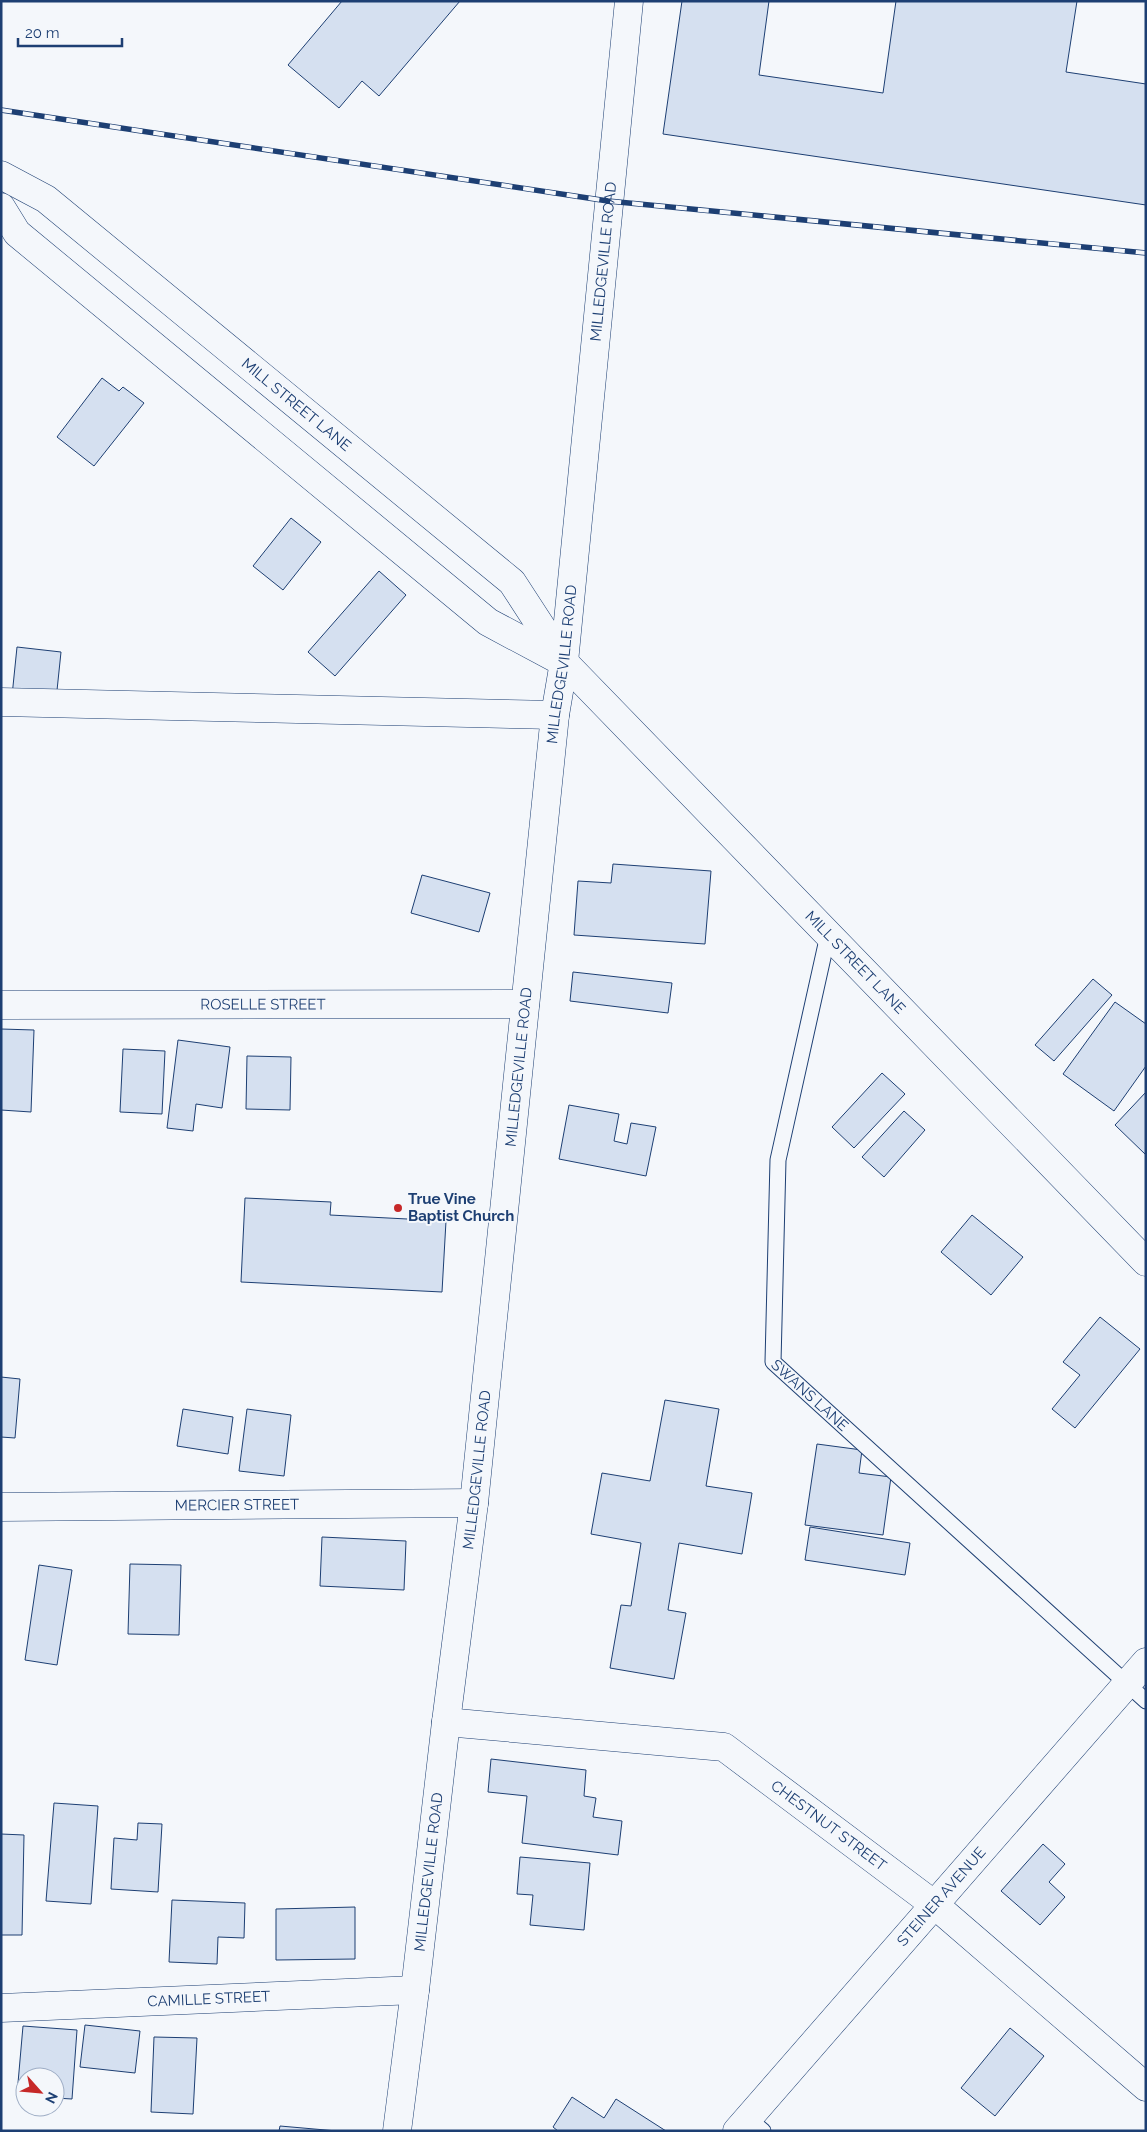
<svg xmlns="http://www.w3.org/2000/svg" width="1147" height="2132" viewBox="0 0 1147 2132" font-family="Raleway,sans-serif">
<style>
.building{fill:#d5e0f0;stroke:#1d3f73}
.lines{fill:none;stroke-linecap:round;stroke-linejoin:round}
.lane-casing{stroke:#1d3f73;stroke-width:17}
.street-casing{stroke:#1d3f73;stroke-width:29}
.secondary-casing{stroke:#1d3f73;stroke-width:29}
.lane{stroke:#f4f7fb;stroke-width:15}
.street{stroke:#f4f7fb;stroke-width:28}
.secondary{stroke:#f4f7fb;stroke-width:28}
.rail-casing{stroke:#1d3f73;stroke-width:5.5}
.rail{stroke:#f4f7fb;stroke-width:4;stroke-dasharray:11;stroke-linecap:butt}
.poi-dot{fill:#c62828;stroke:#f4f7fb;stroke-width:2}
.labels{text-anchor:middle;stroke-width:4;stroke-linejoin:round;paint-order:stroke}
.street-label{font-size:15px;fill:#1d3f73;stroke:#f4f7fb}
.poi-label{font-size:15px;font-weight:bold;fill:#1d3f73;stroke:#f4f7fb;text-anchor:start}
</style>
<rect width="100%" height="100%" fill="#f4f7fb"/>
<path class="building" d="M342 1H460L379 96 362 81 339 108 288 65Z
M682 1H769L759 75 883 93 896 1H1077L1066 72 1146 84V205L663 134Z
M102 378 119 391 123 387 144 403 94 466 57 437Z
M291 518 321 542 283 590 253 566Z
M379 571 406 595 335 676 308 652Z
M17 647 61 652 56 700 12 696Z
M613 864 711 871 705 944 574 935 578 881 611 883Z
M422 875 490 893 479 932 411 913Z
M573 972 672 983 668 1013 570 1001Z
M1093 979 1112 995 1054 1061 1035 1045Z
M1115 1002 1146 1024V1066L1114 1111 1063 1074Z
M1 1029 34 1030 31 1112 1 1110Z
M178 1040 230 1047 222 1108 196 1104 193 1131 167 1128Z
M123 1049 165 1051 162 1114 120 1112Z
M247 1056 291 1057 290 1110 246 1109Z
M882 1073 905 1094 854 1148 832 1127Z
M1146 1092V1155L1115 1125Z
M569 1105 619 1114 614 1141 627 1144 631 1123 656 1127 646 1176 559 1159Z
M904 1111 925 1130 884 1177 862 1157Z
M245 1198 331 1202 330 1215 446 1221 442 1292 241 1282Z
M972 1215 1023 1257 991 1295 941 1252Z
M1100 1317 1140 1349 1075 1428 1052 1409 1080 1375 1063 1362Z
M1 1377 20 1379 15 1438 1 1437Z
M665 1400 719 1409 706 1486 752 1493 742 1554 679 1543 668 1610 686 1613 674 1679 610 1668 621 1605 631 1606 641 1543 591 1534 602 1473 650 1481Z
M183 1409 233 1417 228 1454 177 1446Z
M247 1409 291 1415 284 1476 239 1471Z
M817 1444 862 1450 859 1473 891 1477 883 1535 805 1525Z
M810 1527 910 1543 905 1575 805 1560Z
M322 1537 406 1541 404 1590 320 1586Z
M130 1564 181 1565 179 1635 128 1634Z
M39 1565 72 1570 57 1665 25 1660Z
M491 1759 586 1770 584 1796 596 1798 593 1817 622 1821 618 1855 522 1843 527 1796 488 1792Z
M54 1803 98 1806 91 1904 46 1901Z
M138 1823 162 1824 158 1892 111 1889 114 1838 137 1840Z
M1 1834 24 1835 22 1935H1Z
M1043 1844 1065 1864 1049 1882 1065 1897 1040 1925 1001 1891Z
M520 1857 590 1863 584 1930 530 1925 533 1895 517 1894Z
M172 1900 245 1903 244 1938 218 1937 217 1964 169 1962Z
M355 1907V1959L276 1960V1909Z
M85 2025 140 2031 135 2073 80 2067Z
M23 2026 77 2030 72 2099 55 2098V2077H25V2084L18 2083Z
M1010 2028 1044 2056 995 2116 961 2088Z
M154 2037 197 2038 193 2114 151 2112Z
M572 2097 604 2118 616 2099 666 2131H558L553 2127Z
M280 2126 337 2131H279Z"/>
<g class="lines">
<defs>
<g id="lane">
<path id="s1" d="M828 935 778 1160 773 1362 1146 1701"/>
<path d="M748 2118 763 2131"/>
</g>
<g id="street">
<path id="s2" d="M1 175 46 199 512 582 564 662 1146 1262"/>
<path d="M1 207 17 233 488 622 561 661"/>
<path d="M1 702 555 715"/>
<path id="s3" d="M1 1005 525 1004"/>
<path id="s4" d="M1 1507 474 1503"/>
<path id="s5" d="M446 1722 724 1747 936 1906 1146 2087"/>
<path id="s6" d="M1 2008 415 1990"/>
<path id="s7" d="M737 2131 1146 1662"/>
</g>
<g id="secondary">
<path id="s8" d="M397 2131 415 1990 446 1722 474 1503 555 715 564 662 629 1"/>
</g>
</defs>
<use href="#lane" class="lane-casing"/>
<use href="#street" class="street-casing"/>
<use href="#secondary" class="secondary-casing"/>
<use href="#lane" class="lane"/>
<use href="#street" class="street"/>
<use href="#secondary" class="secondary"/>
<defs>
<path id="rail" d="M1 110 608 201 1146 253"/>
</defs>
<use href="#rail" class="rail-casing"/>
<use href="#rail" class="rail"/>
</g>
<circle class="poi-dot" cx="398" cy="1208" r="5"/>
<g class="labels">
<g class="street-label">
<text dy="5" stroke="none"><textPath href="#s8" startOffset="1881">MILLEDGEVILLE ROAD</textPath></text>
<text dy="5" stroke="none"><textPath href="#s2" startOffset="375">MILL STREET LANE</textPath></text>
<text dy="5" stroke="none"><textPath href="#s8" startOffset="1476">MILLEDGEVILLE ROAD</textPath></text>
<text dy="5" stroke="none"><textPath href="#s2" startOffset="1168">MILL STREET LANE</textPath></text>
<text dy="5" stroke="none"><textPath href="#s3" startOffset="262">ROSELLE STREET</textPath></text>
<text dy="5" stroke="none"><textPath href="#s8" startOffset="1071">MILLEDGEVILLE ROAD</textPath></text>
<text dy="5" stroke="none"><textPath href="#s1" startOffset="482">SWANS LANE</textPath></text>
<text dy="5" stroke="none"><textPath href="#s8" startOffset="666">MILLEDGEVILLE ROAD</textPath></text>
<text dy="5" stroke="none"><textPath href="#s4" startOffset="236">MERCIER STREET</textPath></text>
<text dy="5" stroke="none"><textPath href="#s5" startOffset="410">CHESTNUT STREET</textPath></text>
<text dy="5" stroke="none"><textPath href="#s8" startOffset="261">MILLEDGEVILLE ROAD</textPath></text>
<text dy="5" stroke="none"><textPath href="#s7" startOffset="311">STEINER AVENUE</textPath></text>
<text dy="5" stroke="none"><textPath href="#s6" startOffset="208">CAMILLE STREET</textPath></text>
</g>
<g class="poi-label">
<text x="408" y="1204">True Vine<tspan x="408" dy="17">Baptist Church</tspan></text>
</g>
</g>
<rect width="1147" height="2132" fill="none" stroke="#1d3f73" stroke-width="5"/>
<g transform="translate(40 2092) rotate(117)"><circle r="24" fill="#f4f7fb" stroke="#9eadc5"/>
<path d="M0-4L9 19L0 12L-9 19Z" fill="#c62828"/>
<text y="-8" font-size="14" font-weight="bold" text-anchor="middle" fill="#1d3f73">N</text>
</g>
<path d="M18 38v8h104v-8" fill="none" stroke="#1d3f73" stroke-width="2.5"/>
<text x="25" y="38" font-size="15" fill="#1d3f73" stroke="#f4f7fb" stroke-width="4" paint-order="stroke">20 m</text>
</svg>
